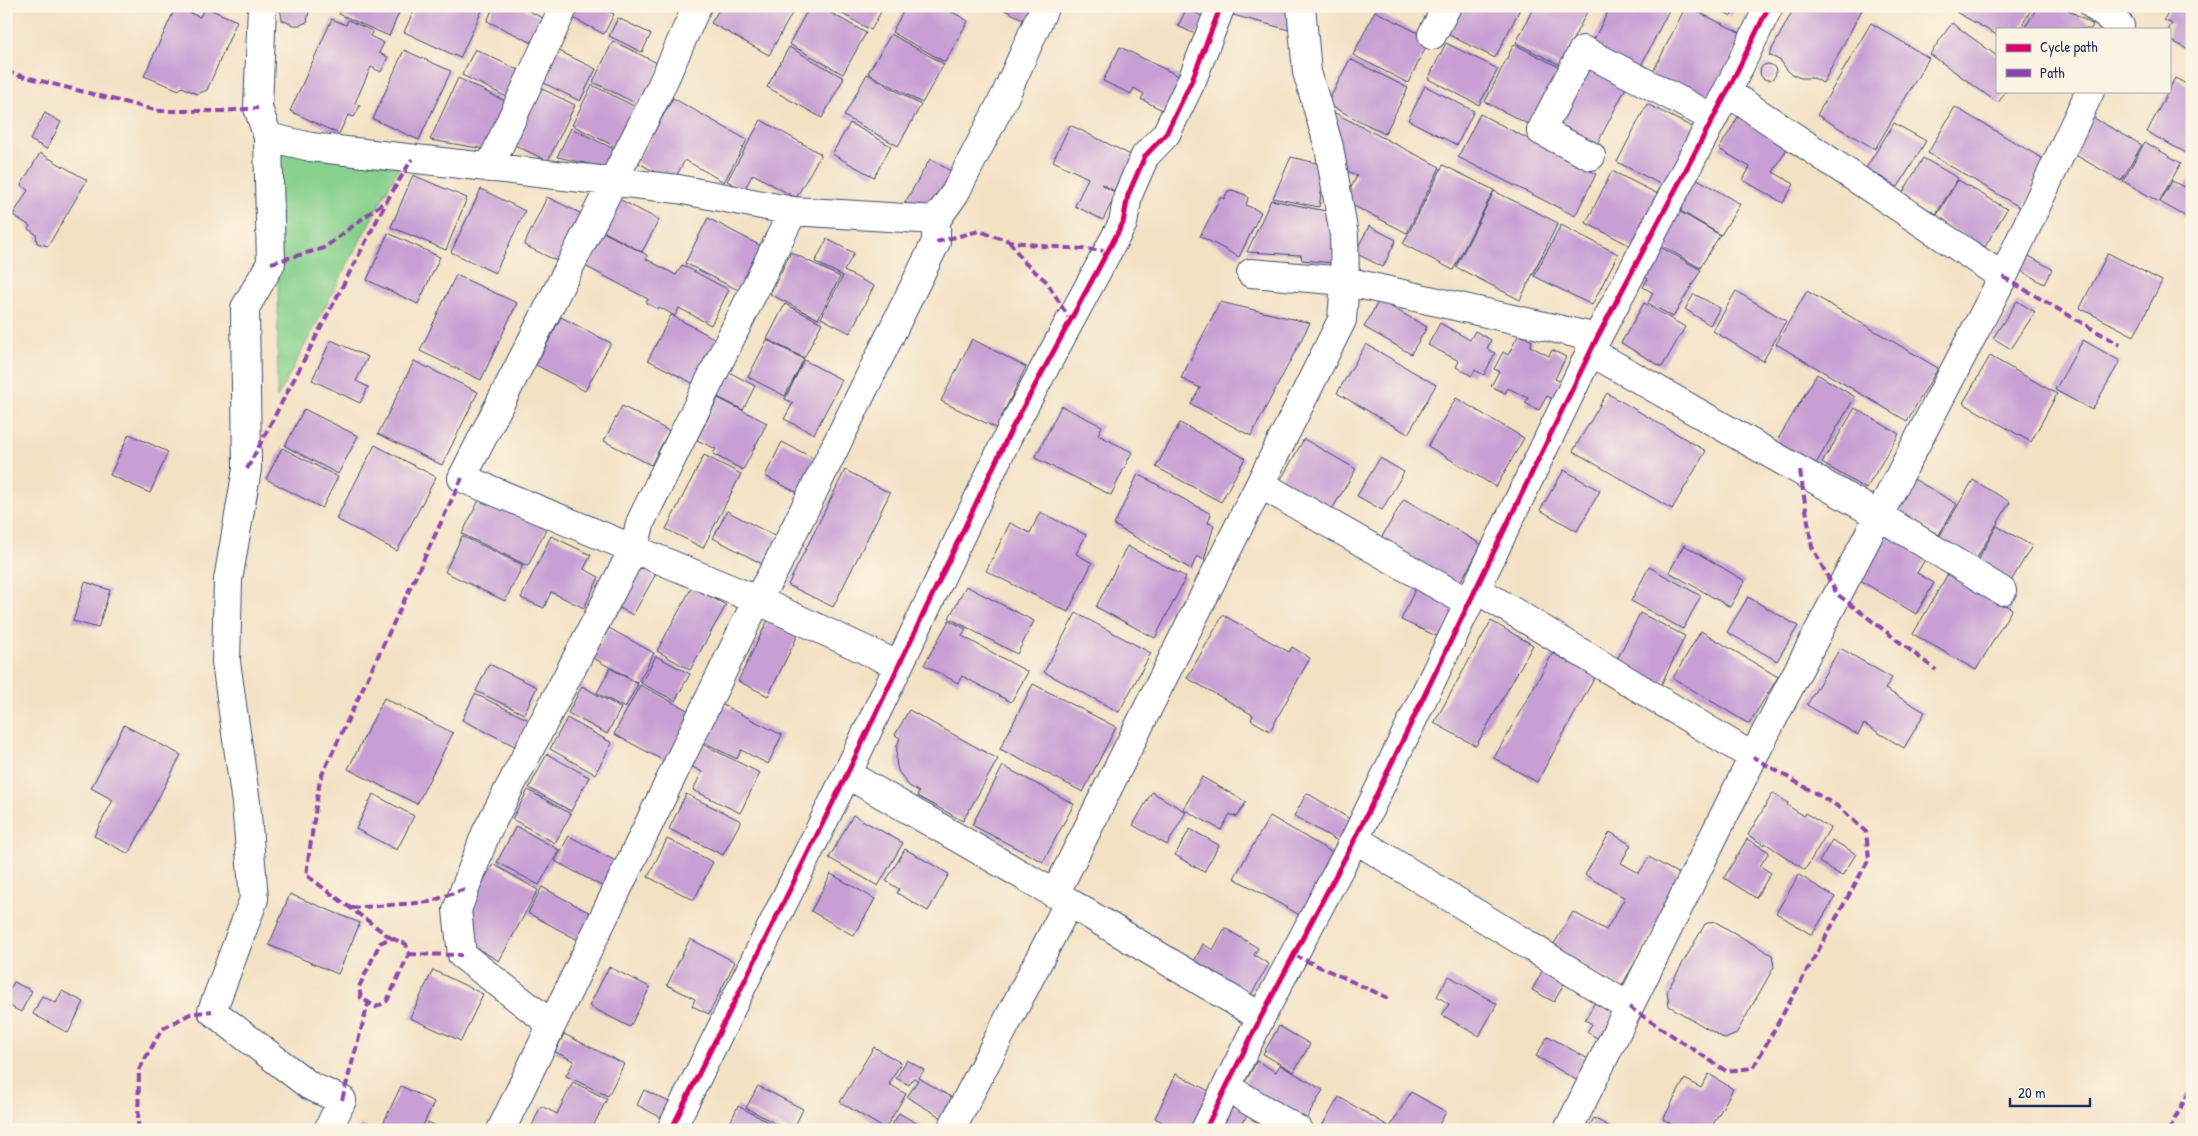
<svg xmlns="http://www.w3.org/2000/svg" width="2198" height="1136" viewBox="0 0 2198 1136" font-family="'Patrick Hand',sans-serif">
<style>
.park{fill:#88d18d;stroke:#528076}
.building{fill:#c79fd4}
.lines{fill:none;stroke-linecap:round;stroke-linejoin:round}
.street-casing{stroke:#3b4a6d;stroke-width:30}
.street{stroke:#fff;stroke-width:28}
.quiet{stroke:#8e44ad;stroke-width:4;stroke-dasharray:8 4;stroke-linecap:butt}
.cycleway-casing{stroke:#fcf5e5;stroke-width:8}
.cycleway{stroke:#d6006c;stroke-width:5}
</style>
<rect width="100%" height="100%" fill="#fcf5e5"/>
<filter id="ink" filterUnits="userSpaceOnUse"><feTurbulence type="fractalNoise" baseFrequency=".02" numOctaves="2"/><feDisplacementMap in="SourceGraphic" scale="10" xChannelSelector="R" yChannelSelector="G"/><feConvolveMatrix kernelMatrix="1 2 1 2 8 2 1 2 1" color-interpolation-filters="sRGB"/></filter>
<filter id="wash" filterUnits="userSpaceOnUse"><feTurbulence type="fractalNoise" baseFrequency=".0096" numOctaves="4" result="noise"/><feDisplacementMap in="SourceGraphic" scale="20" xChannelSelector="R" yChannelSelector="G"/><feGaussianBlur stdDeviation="1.12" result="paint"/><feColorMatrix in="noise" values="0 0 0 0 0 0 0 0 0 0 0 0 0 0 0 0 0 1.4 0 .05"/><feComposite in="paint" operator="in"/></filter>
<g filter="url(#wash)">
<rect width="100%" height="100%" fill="#f3e1c4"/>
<path class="park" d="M280 149 399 167 277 398Z"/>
<g id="blocks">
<path class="building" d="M280 6H310L307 22 300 25H293L282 20Z
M343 6H402L389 36 339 14Z
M416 6H484L460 58 404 32Z
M494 6H519L551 22 539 46 487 21Z
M569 6H597L614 14 604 34 565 14Z
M721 6H792L795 8 769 55 711 23Z
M810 6H819L866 33 843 74 789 44Z
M828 6H884L871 30Z
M906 6H942L968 21 945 62 892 32Z
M997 6H1036L1028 22Z
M1236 6H1292L1293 31 1229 14Z
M1456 6H1515L1520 9 1495 58 1443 32Z
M1534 6H1586L1589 8 1560 65 1516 43Z
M1611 6 1670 8 1638 72 1590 47Z
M1686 6 1743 34 1707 104 1651 76Z
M1714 6H1736L1731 16Z
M1795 6H1864L1823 83 1814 78H1801L1793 75 1787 70 1781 61 1769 55Z
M1960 6H2033L2020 29H1997V35L1956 12Z
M2038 6H2062L2093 25 2091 29H2024Z
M2171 6H2185L2192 10V52L2169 39V28L2172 24 2164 20Z
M205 7 237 21 207 90 197 94 182 87 179 90 144 76 173 13 183 10 200 17Z
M1187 8 1205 18 1197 35 1178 26Z
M1375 11 1430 39 1408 83 1353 55Z
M618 18 651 34 642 52 609 36Z
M332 19 346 25 348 20 373 31 370 36 384 43 379 53 388 57 381 72 371 67 355 103 360 106 354 117 348 115 339 134 290 111Z
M1871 23 1929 58 1875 149 1817 115Z
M1952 23 1997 56V91H2006L1998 103 1930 54Z
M891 34 944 64 922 103 868 73Z
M613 41 661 65 641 106 593 82Z
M1446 43 1498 69 1479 105 1428 79Z
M1514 44 1559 67 1530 125 1485 102Z
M789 47 844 78 822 118 767 87Z
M1120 47 1187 80 1170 114 1141 99 1144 94 1134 88 1131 94 1103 81Z
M475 49 528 75 515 101 462 75Z
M555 49 596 69 580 101 540 81Z
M404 50 451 71 419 140 373 119Z
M1350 59 1408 88 1385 134 1327 104Z
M1585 59 1629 82 1596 146 1552 124Z
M1760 72a8 8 0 1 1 16 0a8 8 0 1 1-16 0Z
M867 74 921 105 898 146 844 116Z
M458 78 513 105 491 150 430 140Z
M2175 78 2192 87V156L2147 132Z
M592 85 640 109 620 149 572 125Z
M536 86 575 105 548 161 508 142Z
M1425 86 1474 111 1457 145 1408 120Z
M673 98 747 140 724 182 685 160 673 182 637 162Z
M1647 104 1698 130 1668 188 1617 162Z
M1955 107 2050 163 2023 209 1928 153Z
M1329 110 1440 167 1407 233 1344 201 1357 176 1339 166Z
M45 113 61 122 47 149 30 140Z
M1480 114 1596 174 1575 216 1458 157Z
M1738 117 1788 147 1773 172 1794 184 1783 203 1743 180 1750 167 1719 149Z
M2092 117 2142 145 2121 181 2072 153Z
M761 120 821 154 796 198 753 174 744 190 727 181Z
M850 123 891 146 874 177 832 154Z
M1894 123 1926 141 1898 187 1866 168Z
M1070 125 1135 157 1117 192 1101 184 1116 193 1103 220 1075 206 1088 178 1053 161Z
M571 128 616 150 607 168 557 157Z
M2145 142 2181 163 2159 202 2123 181Z
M40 153 87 180 48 246 37 243 36 234 28 229 30 226 13 215 28 190 21 185Z
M1291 157 1325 165 1319 207 1273 198Z
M1923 158 1958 178 1936 214 1902 194Z
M930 159 956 174 936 211 903 206Z
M1443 165 1494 190 1453 270 1403 244Z
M1612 171 1662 196 1635 248 1586 223Z
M2192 174V220L2160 202 2172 181 2184 187Z
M413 175 467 198 446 250 391 227Z
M1694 177 1740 204 1721 235 1676 208Z
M1958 180 2007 209 1985 247 1935 218Z
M481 189 525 211 495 273 451 252Z
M1232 190 1246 195 1248 198 1246 205 1261 212 1239 257 1200 236 1221 197 1224 199 1228 191Z
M1494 191 1558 223 1520 300 1456 267Z
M547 197 584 215 561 263 524 245Z
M617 198 659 220 642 252 601 230Z
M1271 200 1336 213 1333 263 1302 260 1301 255 1247 252Z
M1675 209 1720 235 1700 268 1656 242Z
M708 218 763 247 740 291 685 263Z
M1561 225 1618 254 1592 305 1534 276Z
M1369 226 1396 240 1383 267 1355 253Z
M601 231 647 255 646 259 676 275 682 265 729 290 711 325 679 308 675 316 659 307 658 309 646 303 648 299 583 265Z
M388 233 440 257 418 304 367 280Z
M827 239 854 253 844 271 874 286 850 333 821 318 843 276 815 262Z
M1655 244 1701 270 1673 317 1648 303 1653 293 1643 287 1648 279 1638 273Z
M791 252 840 277 818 319 770 294Z
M2108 253 2162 281 2134 336 2080 308Z
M2027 255 2052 269 2044 284 2018 269Z
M456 275 517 303 481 380 420 351Z
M1736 291 1786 321 1763 361 1713 331Z
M1807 291 1938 368 1907 421 1776 344Z
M1694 294 1720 308 1710 325 1685 309Z
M1379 300 1427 327 1411 354 1364 327Z
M2017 301 2035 312 2011 349 1993 338Z
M1220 302 1310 323 1251 436 1191 404 1200 388 1181 378Z
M1644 303 1685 327 1662 367 1621 343Z
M785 304 822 323 804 358 767 339Z
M671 315 721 342 698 386 648 360Z
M561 317 611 343 585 391 536 365Z
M1440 323 1470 340 1475 331 1491 340 1487 349 1495 353 1484 375 1475 370 1472 376 1456 367 1459 361 1428 345Z
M1519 334 1532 341 1530 346 1549 356 1552 350 1566 357 1555 379 1561 382 1553 399 1547 396 1539 410 1525 403 1528 398 1508 388 1505 393 1491 386 1499 371 1494 369 1503 352 1508 355Z
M972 339 1026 367 996 428 941 401Z
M331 340 368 357 356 381 368 387 360 403 312 380Z
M767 340 804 359 785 396 748 377Z
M2083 340 2120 361 2092 410 2055 390Z
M1366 344 1436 385 1408 434 1337 393Z
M1990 356 2057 394 2031 442 1963 403Z
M804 360 842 380 814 434 784 419 793 403 785 399Z
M414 361 478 392 442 465 378 434Z
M727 371 755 386 743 410 714 395Z
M1817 374 1855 397 1814 467 1775 444Z
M1607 393 1706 451 1672 509 1573 451Z
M718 398 767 423 743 470 713 454 716 449 697 440Z
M1456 398 1524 438 1496 487 1428 446Z
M622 406 669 431 651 465 604 441Z
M1061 406 1102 426 1098 435 1132 452 1111 495 1035 458Z
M1855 408 1899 434 1866 489 1822 463Z
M304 409 358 436 338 474 285 446Z
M1180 423 1245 458 1221 502 1156 467Z
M129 434 168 452 150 493 110 475Z
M1304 439 1356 469 1331 511 1280 481Z
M782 442 817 460 800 494 765 476Z
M375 445 436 477 397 551 336 519Z
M282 448 338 477 322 508 266 479Z
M704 455 741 474 703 548 666 529Z
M1380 458 1404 472 1382 510 1357 496Z
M845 470 890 493 833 607 788 585Z
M1564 470 1600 491 1577 531 1540 510Z
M1138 474 1211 514 1208 523 1214 525 1204 560 1197 556 1191 569 1114 525Z
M1912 478 1957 504 1939 535 1894 509Z
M1973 480 2010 502 1975 561 1938 539Z
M482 494 548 525 528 566 462 534Z
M1404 499 1482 545 1458 586 1380 540Z
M727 511 782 540 768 567 713 538Z
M1040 512 1086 535 1076 554 1092 563 1068 612 986 571 1010 523 1030 533Z
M1997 526 2032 546 2011 581 1977 561Z
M1884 531 1927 556 1917 573 1934 583 1916 614 1856 578Z
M462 536 523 565 505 601 445 572Z
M551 536 591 555 584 569 599 577 584 608 551 592 544 608 521 598Z
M1684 545 1745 581 1730 607 1669 572Z
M1127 546 1186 577 1155 638 1096 607Z
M638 562 657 572 633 615 614 605Z
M1649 567 1701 596 1683 629 1631 601Z
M1949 572 2012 609 1976 670 1913 634Z
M85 582 110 590 98 628 73 621Z
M1417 585 1457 604 1441 638 1401 620Z
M966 586 1034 621 1017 654 949 618Z
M692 587 726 605 690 670 657 651Z
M1748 597 1798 626 1777 661 1727 632Z
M1076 613 1151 653 1119 712 1044 672Z
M1640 613 1685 636 1660 687 1615 664Z
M1223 615 1289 652 1292 647 1310 658 1270 731 1251 720 1253 715 1187 678Z
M769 618 799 633 768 696 738 681Z
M949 620 966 629 962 636 1028 672 1011 702 962 676 958 683 924 665Z
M1491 621 1533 645 1476 746 1434 723Z
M609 628 654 653 638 683 593 658Z
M1701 631 1778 677 1749 724 1673 678Z
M1840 648 1892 678 1885 689 1925 712 1904 748 1864 724 1858 735 1807 705Z
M1553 653 1595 677 1537 782 1494 758Z
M656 656 690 674 675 701 641 683Z
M489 664 537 687 524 714 476 691Z
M610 668 638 684 625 708 597 693Z
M1033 684 1116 727 1083 792 1000 749Z
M640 685 695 714 668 763 614 734Z
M582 686 621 708 607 734 568 713Z
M475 694 529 720 517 747 462 720Z
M384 698 453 733 417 804 348 769Z
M719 703 782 735 768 764 741 750 737 759 701 741Z
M909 710 998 759 963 821 917 796 919 792 909 786 898 771 896 761 897 746 900 738 895 735Z
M567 718 612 743 595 774 550 749Z
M124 725 181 755 129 854 94 836 113 800 91 788Z
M700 743 760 773 740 813 693 790 702 772 689 765Z
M547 754 589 777 571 811 529 788Z
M1003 766 1074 804 1043 862 972 825Z
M1202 777 1246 802 1237 817 1230 814 1221 830 1183 809Z
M528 790 571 814 555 843 512 819Z
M1152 792 1186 812 1167 845 1133 825Z
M1307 793 1350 819 1338 841 1294 816Z
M1773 793 1788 803 1787 805 1804 816 1805 813 1830 828 1805 870 1765 843 1764 845 1748 835Z
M373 794 414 816 397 850 356 829Z
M686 794 741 821 723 855 669 829Z
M853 815 903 843 878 886 829 858Z
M1270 816 1340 857 1305 918 1234 878Z
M516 826 559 850 539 885 497 862Z
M1190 829 1219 845 1204 872 1175 855Z
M1610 832 1631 845 1621 863 1639 873 1649 857 1684 877 1621 987 1552 947 1573 912 1606 930 1625 898 1585 875Z
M569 836 621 864 607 889 555 861Z
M667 839 713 862 694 900 648 877Z
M1747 839 1769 852 1760 866 1771 873 1756 898 1724 878Z
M1832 840 1856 854 1842 876 1819 862Z
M905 849 949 874 928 911 897 893 899 889 886 881Z
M493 864 538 890 499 961 473 946 468 909Z
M831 874 875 899 854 936 811 911Z
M1799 875 1835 897 1812 935 1776 913Z
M542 887 594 915 580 941 528 913Z
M290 894 360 923 338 974 269 945Z
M1714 921 1772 955 1774 967 1736 1034 1725 1039 1669 1006 1667 991 1705 924Z
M1225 928 1258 948 1254 955 1269 964 1249 998 1192 965 1203 944 1213 950Z
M690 939 735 962 709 1014 692 1006 695 999 667 985Z
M609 967 650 987 630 1027 589 1006Z
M1544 968 1566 980 1554 1002 1532 990Z
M433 970 483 994 461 1041 410 1018Z
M1449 976 1497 1004 1479 1036 1442 1015 1449 1004 1437 996Z
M14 982 32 991 21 1012 6 1004V996Z
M62 991 84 1002 68 1033 33 1014 42 996 56 1003Z
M1595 1002 1617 1015 1602 1041 1587 1032 1592 1024 1585 1020Z
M1279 1026 1310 1044 1294 1072 1263 1054Z
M564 1034 624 1064 608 1096 566 1076 574 1061 555 1052Z
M1548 1036 1590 1060 1578 1081 1536 1056Z
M874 1047 901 1063 889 1084 906 1094 885 1129 840 1102Z
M907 1060 924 1070 919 1078 961 1103 949 1122 907 1097 918 1080 913 1078 909 1085 896 1078Z
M1257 1061 1276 1072 1280 1065 1323 1090 1305 1121 1244 1084Z
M1176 1074 1211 1092 1192 1130H1166L1168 1125 1155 1118Z
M1709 1074 1733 1089 1710 1130H1682L1663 1119 1685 1079 1701 1088Z
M573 1082 607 1099 591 1130H530L541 1106 557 1114Z
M401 1086 434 1102 421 1130H380Z
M758 1086 803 1109 793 1130H788L746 1108Z
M644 1090 676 1105 668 1121 637 1105Z
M1411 1092 1446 1112 1436 1130 1320 1129 1339 1097 1390 1127Z
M1232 1104 1248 1113 1239 1130 1222 1121Z
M738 1106 783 1130H733L728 1127Z
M899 1113 928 1130H889Z
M1594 1118 1612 1128 1611 1130H1587Z
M428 1122 444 1130H425Z
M361 1124 372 1130H358Z
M1660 1125 1669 1130H1657Z"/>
</g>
</g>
<g filter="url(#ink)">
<use href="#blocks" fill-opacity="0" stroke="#3b4a6d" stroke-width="1"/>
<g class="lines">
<defs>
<path id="street" d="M262 6 258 108 268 137 311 147 678 189 793 211 936 220
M697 6 660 89 462 478 757 600 898 665
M2094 6 2120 26
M1432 35 1447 6
M1727 92 2003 277
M268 137 271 263 245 308 247 469 228 580 226 662 246 803 254 899 212 1011 310 1086 342 1100 328 1130
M1591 156 1541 131 1583 50 1713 118
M489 168 564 6
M1251 273 1345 281 1597 338
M1591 352 1878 515 2002 591
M1260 484 1469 603
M1476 589 1753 757
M847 774 1055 894
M1355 839 1629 1007
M1261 1017 1055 894 1342 320 1345 281 1344 235 1329 147 1307 72 1301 6
M551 1024 462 955 457 910 486 833 633 550 641 521 793 211
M1228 1088 1298 1130
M501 1130 757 600 775 569 936 242V220L955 193 1005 96 1045 6
M671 1130 847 774 1011 430 1123 223 1128 195 1145 156 1166 134 1192 80 1221 6
M951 1130 1069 902
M1205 1130 1261 1017 1355 839 1597 338 1727 92 1769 6
M1568 1130 1753 757 2003 277 2090 91"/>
</defs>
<use href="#street" class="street-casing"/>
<use href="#street" class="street"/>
<path class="quiet" d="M6 72 159 111H222L258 108
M1009 241 1025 263 1047 282 1070 320
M936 242 979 231 1009 241 1043 246 1108 251
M271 263 324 248 388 199 412 159
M2003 277 2120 345
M247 469 388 199
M1800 471 1812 547 1837 594 1936 670
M351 908 429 902 465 889
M391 938 306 875 320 779 462 478
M391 938 406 944 409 954 387 1001 376 1007 361 998 359 987 380 943Z
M409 954 462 955
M1294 955 1388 998
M1629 1007 1726 1071 1753 1068 1869 859 1866 832 1839 807 1753 757
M342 1100 368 1004
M138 1130 139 1070 162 1029 190 1014 212 1011
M2169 1130 2192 1086"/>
<defs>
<path id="cycleway" d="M671 1130 847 774 1011 430 1123 223 1128 195 1145 156 1166 134 1192 80 1221 6
M1205 1130 1261 1017 1355 839 1597 338 1727 92 1769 6"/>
</defs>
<use href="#cycleway" class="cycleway-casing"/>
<use href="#cycleway" class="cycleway"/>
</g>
</g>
<rect width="2198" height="1136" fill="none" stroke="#fcf5e5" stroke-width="25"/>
<rect x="1996" y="28" width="175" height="65" fill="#fcf5e5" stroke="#a2a6af"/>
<rect x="2006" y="44" width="25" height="8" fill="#d6006c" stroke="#a2a6af"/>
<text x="2040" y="52" font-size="15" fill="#1b2f5e">Cycle path</text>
<rect x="2006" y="69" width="25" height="8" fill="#8e44ad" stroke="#a2a6af"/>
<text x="2040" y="78" font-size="15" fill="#1b2f5e">Path</text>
<path d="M2010 1098v8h80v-8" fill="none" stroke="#1b2f5e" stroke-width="2.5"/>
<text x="2018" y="1098" font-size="15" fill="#1b2f5e" stroke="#fcf5e5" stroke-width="4" paint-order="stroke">20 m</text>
</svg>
